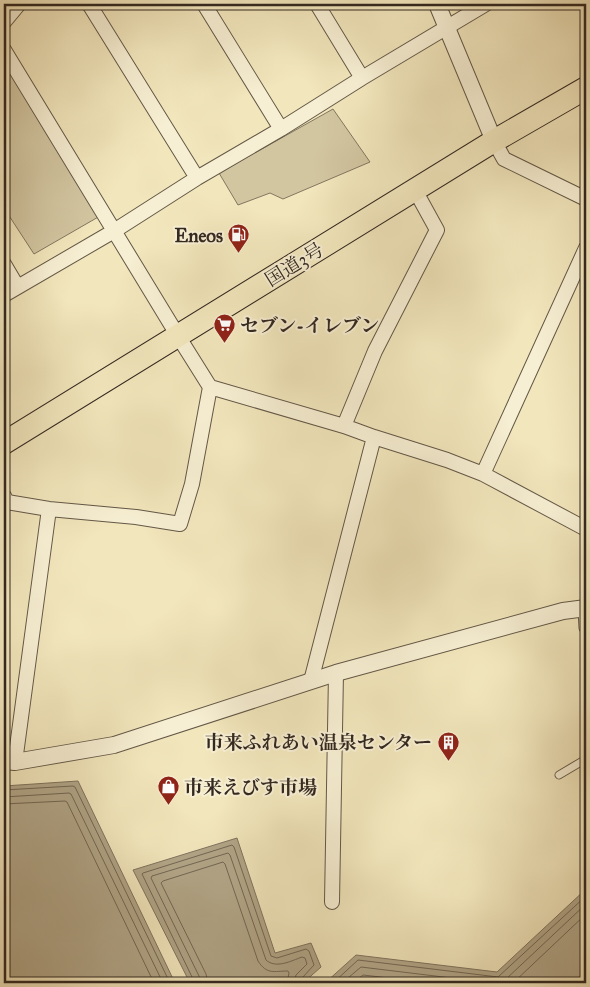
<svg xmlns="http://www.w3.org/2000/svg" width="590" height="987" viewBox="0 0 590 987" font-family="'IM FELL Great Primer','Noto Serif JP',serif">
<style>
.green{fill:#d2c6a1;stroke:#827760}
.water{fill:#b1a587;stroke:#7f735e}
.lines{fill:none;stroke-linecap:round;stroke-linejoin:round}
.shore{stroke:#726654;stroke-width:1}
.service-casing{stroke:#635847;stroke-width:9}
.minor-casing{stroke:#635847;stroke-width:16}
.tertiary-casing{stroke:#635847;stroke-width:18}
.trunk-casing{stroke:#332820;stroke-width:24}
.service{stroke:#f7efd3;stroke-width:7}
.minor{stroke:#f7efd3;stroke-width:14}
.tertiary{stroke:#f7efd3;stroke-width:16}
.trunk{stroke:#f2e6bc;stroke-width:22}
.labels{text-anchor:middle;stroke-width:4;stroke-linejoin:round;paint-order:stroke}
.poi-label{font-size:19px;font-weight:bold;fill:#332820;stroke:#f7efd3;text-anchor:end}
.street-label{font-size:19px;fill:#332820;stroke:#f7efd3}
</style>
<rect width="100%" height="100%" fill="#f2e6bc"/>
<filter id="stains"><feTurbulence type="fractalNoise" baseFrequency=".004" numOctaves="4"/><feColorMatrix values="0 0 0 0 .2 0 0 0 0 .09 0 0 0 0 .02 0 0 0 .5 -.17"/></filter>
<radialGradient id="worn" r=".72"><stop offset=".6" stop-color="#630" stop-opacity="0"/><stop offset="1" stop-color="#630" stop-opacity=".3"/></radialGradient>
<path class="green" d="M4 59 100 216 34 254 4 208Z
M333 109 370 162 283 199 270 193 238 205 219 173Z"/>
<path class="water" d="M78 781 175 983H4V786Z
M237 838 275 953 311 943 321 967 303 983H190L133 870Z
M586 889V983H325L356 955 497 972Z"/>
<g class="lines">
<path class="shore" d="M4 790 73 786 75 787 170 983
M4 797 69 793 71 794 163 983
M4 804 65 801 67 802 154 983
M194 983 193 979 142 874 143 873 232 845 234 847 271 956 277 958 306 949 309 951 314 965 302 978 300 983
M200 983 199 976 151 878 152 876 228 853 230 855 266 960C276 969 291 961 302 957L305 958 307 964 296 975 294 983
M208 983 206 974 161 883 163 881 223 862 225 864 258 961C267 975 274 971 288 971L289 973 287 983
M333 983 358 960 498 977 586 896
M342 983 361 967 493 983
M353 983 363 975 432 983
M499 983 505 980 586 904
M513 983 586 914"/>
<defs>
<path id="service" d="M582 609 583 628H586
M559 775 586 759"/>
<path id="minor" d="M89 4 197 178
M204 4 281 129
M317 4 362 78
M4 22 19 4
M4 50 178 336 210 387 344 426 374 437 447 460 483 474 586 529
M494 141 504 159 586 199
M4 264 17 286
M4 295 114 231 197 178 281 129 362 78 486 4
M344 426 375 351 437 230 415 190
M483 474 586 248
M4 496 7 502 49 509 136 517 180 524 192 484 210 387
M311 681 374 437
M15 762 49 509
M332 902 336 673"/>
<path id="tertiary" d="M437 4 494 141
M4 761 15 762 114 745 336 673 563 611 586 608"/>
<path id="trunk" d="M4 443 494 141 586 88"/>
</defs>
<use href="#service" class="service-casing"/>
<use href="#minor" class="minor-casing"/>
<use href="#tertiary" class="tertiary-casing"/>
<use href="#trunk" class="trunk-casing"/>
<use href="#service" class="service"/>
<use href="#minor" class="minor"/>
<use href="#tertiary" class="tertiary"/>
<use href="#trunk" class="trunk"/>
</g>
<defs>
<symbol id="fuel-pin" viewBox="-11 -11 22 30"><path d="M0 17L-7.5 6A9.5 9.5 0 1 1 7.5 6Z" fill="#8f2418" stroke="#f7efd3"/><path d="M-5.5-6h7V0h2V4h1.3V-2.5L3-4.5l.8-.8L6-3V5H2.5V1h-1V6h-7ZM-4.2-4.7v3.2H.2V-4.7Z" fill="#fff"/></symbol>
<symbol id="supermarket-pin" viewBox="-11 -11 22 30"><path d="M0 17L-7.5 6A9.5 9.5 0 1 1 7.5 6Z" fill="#8f2418" stroke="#f7efd3"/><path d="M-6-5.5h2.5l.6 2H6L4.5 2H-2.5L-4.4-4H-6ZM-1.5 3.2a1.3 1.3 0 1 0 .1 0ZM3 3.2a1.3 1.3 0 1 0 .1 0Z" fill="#fff"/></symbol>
<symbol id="building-pin" viewBox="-11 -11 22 30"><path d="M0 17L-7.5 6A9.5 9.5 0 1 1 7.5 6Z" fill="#8f2418" stroke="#f7efd3"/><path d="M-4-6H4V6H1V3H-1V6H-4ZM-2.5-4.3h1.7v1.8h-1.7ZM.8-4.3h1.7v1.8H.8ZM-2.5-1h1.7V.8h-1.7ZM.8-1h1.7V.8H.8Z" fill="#fff"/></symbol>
<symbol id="shop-pin" viewBox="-11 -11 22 30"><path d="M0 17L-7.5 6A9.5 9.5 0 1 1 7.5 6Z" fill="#8f2418" stroke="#f7efd3"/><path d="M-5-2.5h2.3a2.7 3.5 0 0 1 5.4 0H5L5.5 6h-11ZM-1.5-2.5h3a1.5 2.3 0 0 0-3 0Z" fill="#fff"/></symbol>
</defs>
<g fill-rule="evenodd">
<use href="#fuel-pin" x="226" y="222" width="25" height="34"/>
<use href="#supermarket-pin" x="212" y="312" width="25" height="34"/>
<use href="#building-pin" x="436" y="730" width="25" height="34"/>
<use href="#shop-pin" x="156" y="774" width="25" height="34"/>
</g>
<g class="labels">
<g class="poi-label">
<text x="223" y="242">Eneos</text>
<text x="240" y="332" text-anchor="start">セブン-イレブン</text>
<text x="432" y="749">市来ふれあい温泉センター</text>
<text x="184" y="794" text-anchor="start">市来えびす市場</text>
</g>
<g class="street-label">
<text transform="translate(294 264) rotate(-32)" y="7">国道3号</text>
</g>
</g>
<rect width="590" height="987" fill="none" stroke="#f2e6bc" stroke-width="20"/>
<rect x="5" y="5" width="580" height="977" fill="none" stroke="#332820" stroke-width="2.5"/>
<rect x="10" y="10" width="570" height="967" fill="none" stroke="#332820"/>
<rect width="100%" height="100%" filter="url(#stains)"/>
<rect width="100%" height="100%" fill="url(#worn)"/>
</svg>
